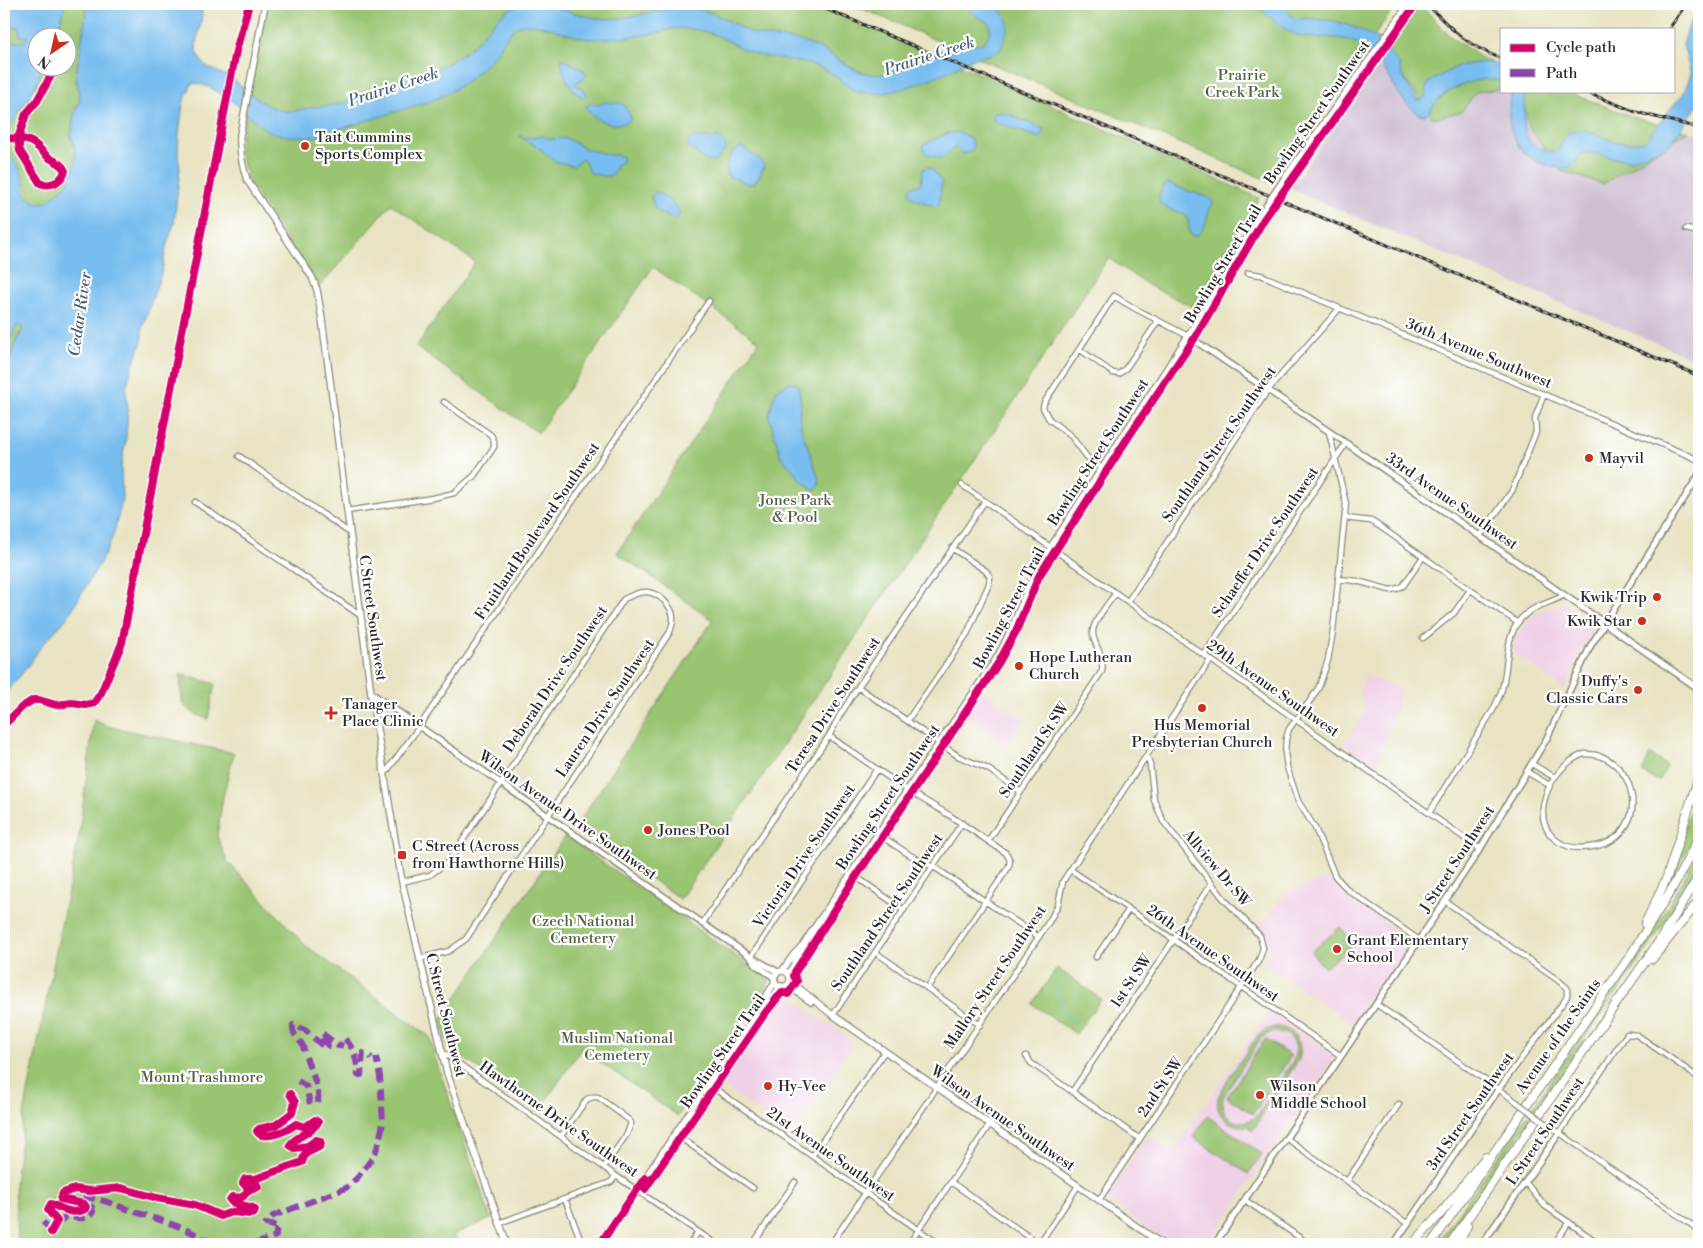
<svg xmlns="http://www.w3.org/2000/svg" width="1703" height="1248" viewBox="0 0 1703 1248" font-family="'Libre Bodoni',serif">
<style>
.built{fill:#efd0e6}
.industrial{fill:#cdbed2}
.green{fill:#99c471;stroke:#62784e;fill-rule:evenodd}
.water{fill:#78bdef;stroke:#52748d}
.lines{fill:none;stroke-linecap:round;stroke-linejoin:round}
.stream{stroke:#78bdef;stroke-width:1}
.minor-casing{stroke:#8a8776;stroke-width:7}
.tertiary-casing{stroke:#8a8776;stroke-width:8}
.secondary-casing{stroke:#8a8776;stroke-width:8}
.motorway-casing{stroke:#8a8776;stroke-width:10}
.minor{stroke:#fff;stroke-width:4.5}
.tertiary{stroke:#fff;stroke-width:5}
.secondary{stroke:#fff;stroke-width:5.5}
.motorway{stroke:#fff;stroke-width:8}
.rail-casing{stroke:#2b2b2b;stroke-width:3}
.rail{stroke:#fff;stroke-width:1;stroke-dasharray:4;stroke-linecap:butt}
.minor-bridge-casing{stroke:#8a8776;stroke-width:7;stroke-linecap:butt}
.secondary-bridge-casing{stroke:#8a8776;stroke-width:8;stroke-linecap:butt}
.minor-bridge{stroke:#fff;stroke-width:4.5}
.secondary-bridge{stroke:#fff;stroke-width:5.5}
.quiet{stroke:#8e44ad;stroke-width:6;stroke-dasharray:12 6;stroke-linecap:butt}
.cycleway-casing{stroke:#fff;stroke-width:11}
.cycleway{stroke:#d6006c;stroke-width:8}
.poi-dot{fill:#c8321e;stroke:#fff;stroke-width:2}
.labels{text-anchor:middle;stroke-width:4.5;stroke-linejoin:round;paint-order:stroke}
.park-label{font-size:15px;fill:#526144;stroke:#fff}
.street-label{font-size:15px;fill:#2b2b2b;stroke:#fff}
.poi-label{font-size:15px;fill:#2b2b2b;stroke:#fff;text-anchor:start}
.water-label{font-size:16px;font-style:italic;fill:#465e70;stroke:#fff}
</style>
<rect width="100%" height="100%" fill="#fff"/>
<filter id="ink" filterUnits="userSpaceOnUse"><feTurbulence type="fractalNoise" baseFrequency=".02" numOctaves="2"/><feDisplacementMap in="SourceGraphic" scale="10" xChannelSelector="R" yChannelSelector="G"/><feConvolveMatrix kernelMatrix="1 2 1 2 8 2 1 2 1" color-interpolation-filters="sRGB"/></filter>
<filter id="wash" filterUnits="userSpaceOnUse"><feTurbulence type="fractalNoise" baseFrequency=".0096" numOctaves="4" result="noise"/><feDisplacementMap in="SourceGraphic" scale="20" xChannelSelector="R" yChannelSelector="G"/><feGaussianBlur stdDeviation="1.12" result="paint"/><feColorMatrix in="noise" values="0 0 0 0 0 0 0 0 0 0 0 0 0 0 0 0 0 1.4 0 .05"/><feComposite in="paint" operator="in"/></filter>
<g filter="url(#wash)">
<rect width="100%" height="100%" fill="#e8e3c2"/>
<path class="built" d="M1565 603 1596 626 1581 650 1565 689 1512 652 1517 635 1529 618 1542 611Z
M1365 675 1401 689 1376 768 1343 745 1365 712 1360 691Z
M982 690 1024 720 1007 745 965 716Z
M1329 878 1340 889 1411 942 1355 1026 1264 962 1268 953V945L1266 938 1259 927 1288 891Z
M783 992 854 1042 792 1134 721 1085Z
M1270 1010 1335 1055 1208 1244H1171L1105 1199 1148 1135 1173 1152Z"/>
<path class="industrial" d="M1386 53 1461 112 1475 92 1502 89V91H1521L1603 184 1688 131 1699 134V361L1290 189Z"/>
<path class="green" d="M4 4H88L76 75 80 101 76 107 71 136 74 144 76 159 74 169 68 183 23 329 17 338 9 362 4 365ZM38 38H68V68H38Z
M265 4H814L976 72 1259 198 1193 307 1148 285 1108 258 1023 388 680 899 576 826 713 620 617 553 759 341 653 267 538 433 416 347 475 262 391 204 317 290 312 277 247 180 239 150Z
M851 4H1397L1269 181Z
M1420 4 1450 36 1480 57 1502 66V89L1476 92 1461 112 1433 118 1386 53Z
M1521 91H1565L1636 118 1688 131 1603 184 1561 171 1529 127Z
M180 674 215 684 208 719C198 716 187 711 182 702Z
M94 720 107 726 234 753 223 797 217 836 227 861 305 945 430 1037 435 1058 491 1219 454 1234 458 1244H17L15 1184 25 1108 79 835Z
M1650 754 1667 766 1660 780H1656L1642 772Z
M1699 785V827L1661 899Z
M565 836 770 980 678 1116 581 1049 539 1111 448 1047 441 1020Z
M1699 851V865L1678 900 1650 945 1535 1111 1532 1109C1589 1024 1652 942 1699 851Z
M1340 927 1354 943 1325 968 1311 952Z
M1057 968 1101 999 1076 1034 1032 1004Z
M1275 1027C1293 1027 1304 1042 1299 1059L1252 1131 1249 1128 1250 1126C1233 1129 1214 1117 1218 1098 1220 1090 1254 1039 1261 1033 1265 1029 1270 1028 1275 1027ZM1271 1032C1288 1030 1298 1040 1296 1056L1257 1116C1239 1129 1219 1120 1223 1097L1261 1038Z
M1265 1039 1291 1056 1253 1114 1227 1097Z
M1527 1115 1531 1118 1443 1244H1437Z
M1207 1116 1262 1154 1248 1174 1193 1137Z"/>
<path class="water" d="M13 4H67L64 7 57 37 38 38V68H40L39 76 32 94 21 108 11 126 4 130V42H23L28 37 20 36 19 27H4V12L11 9Z
M88 4H203C202 10 202 15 201 22 200 35 192 42 199 57 206 71 220 71 232 79 249 90 265 110 286 111 293 112 302 109 309 108 321 106 333 106 345 102 359 98 374 92 388 87 416 78 442 69 466 51 485 37 497 10 521 5 547 0 572 15 597 18 636 23 667 0 705 11 723 16 738 28 755 34 768 38 782 38 795 40 803 42 810 45 817 47 835 54 851 72 870 74 893 78 922 57 943 50 955 45 970 44 983 43 990 35 992 31 988 22 978 18 971 13 965 4H994C1007 15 1012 23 1004 39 1002 45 1002 49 997 52 990 55 982 56 975 58 966 61 957 67 948 71 932 79 900 91 883 93 844 96 848 79 819 67 797 59 774 60 752 53 738 48 725 38 711 33 700 30 682 27 670 29 664 31 658 33 651 34 632 37 611 39 591 39 571 38 539 20 521 25 507 29 502 48 492 58 474 77 456 91 431 101L317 136C300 137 283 138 267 130 256 124 247 112 237 105 225 96 207 83 192 83L183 103 179 133 178 156 180 168 174 224 166 247 162 271 142 328V342L133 365 126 388 128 410 126 438 121 467 122 501 113 536 105 554 67 618 43 644 24 671 4 695V365L9 362 15 343 23 329 21 326H15L16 327 11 338 4 346V148L18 165 23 176 25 194 30 199 37 203 47 202 68 183 74 169 76 159 74 144 71 136 74 114 80 101 76 75Z
M1256 4H1281L1294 19 1307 18 1335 21 1356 28 1377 38 1399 64 1402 75 1416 100H1421L1426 96V88L1429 82 1458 66 1482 62 1502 64V81C1481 75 1455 85 1439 99 1434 103 1431 110 1426 115 1409 117 1393 82 1384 69 1380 62 1372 54 1366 49 1340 29 1314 44 1292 33 1278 26 1267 14 1256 4Z
M1699 12V103L1670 145 1631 160 1614 158 1589 152 1582 153 1576 162 1567 169C1534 166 1510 150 1509 115 1508 107 1511 99 1510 91H1525C1526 121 1514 148 1557 152 1562 146 1563 137 1569 133 1582 124 1605 140 1618 142 1627 144 1635 142 1645 141L1671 108 1684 93 1691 74 1683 45 1689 25Z
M562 58 585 71 586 76 575 84 587 93 584 98C580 95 576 93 573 90 568 83 560 67 562 58Z
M605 102 622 103 630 114V120C618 130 591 121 586 106L591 103 598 105Z
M1003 112 1044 129 1041 137H1037L994 122 992 118 995 113Z
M956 132C966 134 976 139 972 151L962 154 957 147C939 156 949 163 925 153L923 148 924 144 948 133Z
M519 136 533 138 542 136 551 139 566 138 586 149 610 155H618L622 157V162L616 165 615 170 611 176H603L590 173 583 159 573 166 555 161 539 148Z
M694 138H719L725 144 726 149 716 161H706L688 146 689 140Z
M742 147 761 160 764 166 761 174 753 184H748L728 176C723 165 731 149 742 147Z
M928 167 933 170 942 182 939 204 935 207 913 198 909 193 911 187 921 184 923 169Z
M1168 183 1188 191 1208 197 1213 202C1212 207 1209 210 1208 214 1206 223 1204 231 1195 236L1190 235 1188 220 1185 214 1171 210 1160 204C1158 194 1160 189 1168 183Z
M656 192C665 196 675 204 680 213L676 220C660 212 657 217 651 197Z
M790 382 796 383 798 385 801 403 799 414 802 431 819 479V486L815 490 810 489 809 486 800 480 796 473 781 457 769 416 774 396 777 390Z"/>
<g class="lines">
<path class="stream" d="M1055 986 1074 1028"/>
</g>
</g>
<g filter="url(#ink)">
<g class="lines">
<defs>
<path id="minor" d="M1686 229 1699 232
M1248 273 1261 275 1699 460
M1079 349 1113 373 1119 374 1126 368 1158 321
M1329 432 1346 504 1333 631 1328 660 1319 687 1312 698 1289 729 1286 739 1285 753 1287 767 1298 801 1315 828 1335 876 1348 890 1419 940
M239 456 350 533
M1103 469 1087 457 1071 436 1049 419 1043 408 1044 403 1114 296 1134 308 1188 336
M962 485 1480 849
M195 502 360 615
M347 511 433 498 454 493 474 476 494 447V441L491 435 444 402
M1345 518 1371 521 1379 526 1518 623
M1480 536 1512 491 1536 432 1535 418 1544 394
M1338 579 1357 581 1390 590 1396 589 1403 586 1423 557
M1128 601 1268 390 1339 309
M1423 638 1454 613 1470 590
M1204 655 1346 443
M858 687 958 756 988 769 1021 792
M907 721 967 634 989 584 990 577 986 571 952 548
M829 736 907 790 949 815 1006 853C1010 859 1011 862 1008 868L927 988
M1584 754C1635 751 1655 832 1597 846 1587 848 1576 849 1567 846 1522 829 1547 767 1584 754Z
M1532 764 1554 777
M1527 772 1549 785
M384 775 419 727 709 301
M1429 813 1493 710C1497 702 1501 694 1503 685 1509 661 1504 631 1526 614 1537 604 1552 603 1564 595
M878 834 910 855 937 869 1039 937
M988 841 1102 671C1105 653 1091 643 1093 630 1095 619 1109 602 1116 593
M1071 870 1174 940 1341 1056
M852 874 904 910
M402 882 430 875 449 861 624 599C631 596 638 591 647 592 659 593 674 607 673 620 673 623 671 628 670 632L466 939 449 951 419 959
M1445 901 1559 981 1567 988V996L1565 1000 1498 1090
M702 924 829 736 840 715 858 687 985 501
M875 952 980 1025
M751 957 877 769
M1096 957 1129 909
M1376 1004 1511 1098
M833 1015 962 823
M441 1051 616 1176 716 1244
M1026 1056 1031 1063 1140 1139
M708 1084 939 1244
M1072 1092 1211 884
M1551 1127 1699 1230
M1560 1132 1627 1034 1637 1035 1699 1078
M675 1134 753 1188
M561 1136 587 1099 593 1097H598L629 1120 631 1123 627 1134 604 1167
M1286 1138 1408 1224
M812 1156 885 1051
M1347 1181 1399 1104
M951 1182 1039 1244
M1525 1182 1545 1206 1600 1244
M565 1199 582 1244
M1099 1200 1259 960 1263 948 1260 936 1224 899 1163 821 1154 800 1150 765 1147 756
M1245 1200 1309 1244
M499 1223 611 1182 616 1176
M690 1244 698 1232
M753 1244 795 1182
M831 1244 1050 920 1058 905 1063 881 1211 659
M909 1244 990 1124
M1039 1244 1078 1186
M1554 1244 1569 1222"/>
<path id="tertiary" d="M1188 336 1346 443 1699 689
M371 693 751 957 778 972
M751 958 756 965 775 978
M1215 1244 1480 849 1547 738 1591 645 1699 475
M1394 1244 1498 1090
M1482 1244 1560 1132"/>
<path id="secondary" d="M265 4 240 135C239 152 242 165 247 180L312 277 317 290 322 319 371 693 402 882 447 1073 507 1244
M1284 179 1409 4
M782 971 794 954 802 946 996 659C1015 628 1023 593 1041 562L1188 336 1266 206
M774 979a8 8 0 1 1 16 0a8 8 0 1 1-16 0Z
M789 974 800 953 802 946
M790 981 830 1013 1162 1244
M785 986 790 987 811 1002
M758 1012 763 1010 781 986
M600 1244 758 1012V1009L775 982"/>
<path id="motorway" d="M1645 924 1667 877 1699 776
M1652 959 1699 901
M1413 1244 1442 1212 1486 1157
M1431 1244 1628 959 1673 887 1699 838
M1450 1244 1660 940 1699 876
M1458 1244 1467 1226"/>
</defs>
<use href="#minor" class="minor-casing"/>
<use href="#tertiary" class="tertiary-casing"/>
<use href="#secondary" class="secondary-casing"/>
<use href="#motorway" class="motorway-casing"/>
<use href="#minor" class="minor"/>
<use href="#tertiary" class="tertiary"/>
<use href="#secondary" class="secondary"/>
<use href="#motorway" class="motorway"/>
<defs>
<path id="rail" d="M814 4 1699 376
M1427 4C1453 31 1466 45 1502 59
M1669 29 1686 4
M1583 91 1636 112 1699 128"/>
</defs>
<use href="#rail" class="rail-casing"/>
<use href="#rail" class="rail"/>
<defs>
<path id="minor-bridge" d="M1511 1098 1551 1127"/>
<path id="secondary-bridge" d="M1266 206 1284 179"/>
</defs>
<use href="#minor-bridge" class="minor-bridge-casing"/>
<use href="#secondary-bridge" class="secondary-bridge-casing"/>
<use href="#minor-bridge" class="minor-bridge"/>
<use href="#secondary-bridge" class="secondary-bridge"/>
<path class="quiet" d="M345 1039C355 1049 357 1061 358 1075H361L363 1053 372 1058
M298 1081 306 1086 310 1104
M318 1103C320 1087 311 1072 306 1057 304 1053 304 1049 303 1046 299 1038 291 1034 293 1025L305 1030 326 1049 328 1046 323 1039 322 1033 338 1046H340L341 1042
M83 1197C99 1198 116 1205 132 1211 160 1220 187 1227 212 1244
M43 1222 49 1228 50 1234
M58 1225C67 1208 82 1227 93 1212L92 1207 87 1202
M255 1244 276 1236V1231L279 1227 266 1224 273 1216 346 1188 358 1177 374 1156 379 1142 383 1123 380 1076 376 1057"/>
<defs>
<path id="cycleway" d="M4 138C16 139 29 137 38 147 41 150 44 153 47 156 54 162 61 162 65 171 61 182 51 187 40 183L20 151 18 139 26 114 37 101 55 68
M4 725 22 707 33 700H39L56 705 72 703 86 705 94 703 101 693 122 643 236 51 249 4
M645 1189 763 1016 782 992 788 994 797 981 794 976 795 972 859 872 999 662 1016 631 1039 576 1131 433 1194 339 1264 219 1416 4
M51 1232 57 1221 48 1210 51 1204C62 1208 73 1216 85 1209L86 1207 84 1204 61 1199 63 1193 75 1189 90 1191 121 1188 157 1198 195 1205 221 1216 232 1212 250 1214 254 1213 255 1210 253 1208 233 1203 230 1200 232 1197C249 1199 241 1194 250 1190 253 1189 255 1189 258 1187L257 1185 253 1184 246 1186 243 1183 245 1179H255L302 1162 305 1154 319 1147 321 1144 320 1141 316 1140 308 1146 295 1148 290 1145C297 1135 312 1133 318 1122L315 1120 305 1127 296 1124C288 1130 263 1142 257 1131L259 1129 276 1125 292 1113 295 1102 290 1094
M600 1244 645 1178"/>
</defs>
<use href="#cycleway" class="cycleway-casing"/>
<use href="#cycleway" class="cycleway"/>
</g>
</g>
<g class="poi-dot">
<circle cx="305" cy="146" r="5"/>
<circle cx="1589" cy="458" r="5"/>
<circle cx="1657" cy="597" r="5"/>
<circle cx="1642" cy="621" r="5"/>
<circle cx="1019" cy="666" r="5"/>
<circle cx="1638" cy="690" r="5"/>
<circle cx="1202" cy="708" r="5"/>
<path d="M328.5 705.5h5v5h5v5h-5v5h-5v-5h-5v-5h5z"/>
<circle cx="648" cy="830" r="5"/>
<rect x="397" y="850" width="10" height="10" rx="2.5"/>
<circle cx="1337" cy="949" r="5"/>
<circle cx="768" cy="1086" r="5"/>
<circle cx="1260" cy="1095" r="5"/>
</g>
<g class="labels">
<g class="park-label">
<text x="1242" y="80">Prairie<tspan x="1242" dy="17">Creek Park</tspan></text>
<text x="795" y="505">Jones Park<tspan x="795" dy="17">&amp; Pool</tspan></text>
<text x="583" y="926">Czech National<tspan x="583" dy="17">Cemetery</tspan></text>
<text x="617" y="1043">Muslim National<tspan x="617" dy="17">Cemetery</tspan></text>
<text x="202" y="1082">Mount Trashmore</text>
</g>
<g class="street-label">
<text transform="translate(1317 112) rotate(-55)" y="5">Bowling Street Southwest</text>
<text transform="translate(1223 264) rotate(-59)" y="5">Bowling Street Trail</text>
<text transform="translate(1479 353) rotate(23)" y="5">36th Avenue Southwest</text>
<text transform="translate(1219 444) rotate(-55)" y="5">Southland Street Southwest</text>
<text transform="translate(1098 452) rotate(-57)" y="5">Bowling Street Southwest</text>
<text transform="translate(1452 501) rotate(35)" y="5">33rd Avenue Southwest</text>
<text transform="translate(537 531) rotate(-56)" y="5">Fruitland Boulevard Southwest</text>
<text transform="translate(1265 542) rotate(-56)" y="5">Schaeffer Drive Southwest</text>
<text transform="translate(1009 608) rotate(-62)" y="5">Bowling Street Trail</text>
<text transform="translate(373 618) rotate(82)" y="5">C Street Southwest</text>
<text transform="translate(555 679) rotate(-56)" y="5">Deborah Drive Southwest</text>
<text transform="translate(1273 688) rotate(35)" y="5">29th Avenue Southwest</text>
<text transform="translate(833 705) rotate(-57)" y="5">Teresa Drive Southwest</text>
<text transform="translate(605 708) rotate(-56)" y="5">Lauren Drive Southwest</text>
<text transform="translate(1034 750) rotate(-56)" y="5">Southland St SW</text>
<text transform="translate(888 797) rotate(-56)" y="5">Bowling Street Southwest</text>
<text transform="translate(568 815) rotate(35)" y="5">Wilson Avenue Drive Southwest</text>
<text transform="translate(804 856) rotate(-56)" y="5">Victoria Drive Southwest</text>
<text transform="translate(1457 859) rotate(-57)" y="5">J Street Southwest</text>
<text transform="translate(1217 868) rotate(50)" y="5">Allview Dr SW</text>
<text transform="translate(887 912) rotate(-56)" y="5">Southland Street Southwest</text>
<text transform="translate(1213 953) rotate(35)" y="5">26th Avenue Southwest</text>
<text transform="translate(995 977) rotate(-56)" y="5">Mallory Street Southwest</text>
<text transform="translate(1131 981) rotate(-56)" y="5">1st St SW</text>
<text transform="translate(446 1015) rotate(76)" y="5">C Street Southwest</text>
<text transform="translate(1558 1036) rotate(-55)" y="5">Avenue of the Saints</text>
<text transform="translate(723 1051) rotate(-55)" y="5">Bowling Street Trail</text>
<text transform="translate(1160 1087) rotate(-56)" y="5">2nd St SW</text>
<text transform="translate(1470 1111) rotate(-55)" y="5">3rd Street Southwest</text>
<text transform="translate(1003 1118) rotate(35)" y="5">Wilson Avenue Southwest</text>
<text transform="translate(559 1119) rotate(35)" y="5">Hawthorne Drive Southwest</text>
<text transform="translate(1545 1131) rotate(-56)" y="5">L Street Southwest</text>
<text transform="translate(831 1154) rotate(35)" y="5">21st Avenue Southwest</text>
</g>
<g class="poi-label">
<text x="315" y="142">Tait Cummins<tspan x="315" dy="17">Sports Complex</tspan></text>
<text x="1599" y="463">Mayvil</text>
<text x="1647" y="602" text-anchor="end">Kwik Trip</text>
<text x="1632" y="626" text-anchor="end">Kwik Star</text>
<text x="1029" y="662">Hope Lutheran<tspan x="1029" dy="17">Church</tspan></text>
<text x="1628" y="686" text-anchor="end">Duffy's<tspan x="1628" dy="17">Classic Cars</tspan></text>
<text x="342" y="709">Tanager<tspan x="342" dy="17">Place Clinic</tspan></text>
<text x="1202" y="730" text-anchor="middle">Hus Memorial<tspan x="1202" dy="17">Presbyterian Church</tspan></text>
<text x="658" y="835">Jones Pool</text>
<text x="412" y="851">C Street (Across<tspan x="412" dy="17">from Hawthorne Hills)</tspan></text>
<text x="1347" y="945">Grant Elementary<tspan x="1347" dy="17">School</tspan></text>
<text x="778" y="1091">Hy-Vee</text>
<text x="1270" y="1091">Wilson<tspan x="1270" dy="17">Middle School</tspan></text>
</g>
<g class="water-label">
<text transform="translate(929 55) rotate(-18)" y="6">Prairie Creek</text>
<text transform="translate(393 86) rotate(-18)" y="6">Prairie Creek</text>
<text transform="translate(79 314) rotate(-82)" y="6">Cedar River</text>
</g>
</g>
<rect width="1703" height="1248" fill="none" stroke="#fff" stroke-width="20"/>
<rect x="1500" y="28" width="175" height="65" fill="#ffffff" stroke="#aaaaaa"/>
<rect x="1510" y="44" width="25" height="8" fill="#d6006c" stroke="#aaaaaa"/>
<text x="1546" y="52" font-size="15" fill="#2b2b2b">Cycle path</text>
<rect x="1510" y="69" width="25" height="8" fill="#8e44ad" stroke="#aaaaaa"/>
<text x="1546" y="78" font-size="15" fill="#2b2b2b">Path</text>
<g transform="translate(52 52) rotate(214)"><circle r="24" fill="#ffffff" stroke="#aaaaaa"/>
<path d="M0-4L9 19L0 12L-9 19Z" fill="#c8321e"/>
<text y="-8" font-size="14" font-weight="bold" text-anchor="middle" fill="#2b2b2b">N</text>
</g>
</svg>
